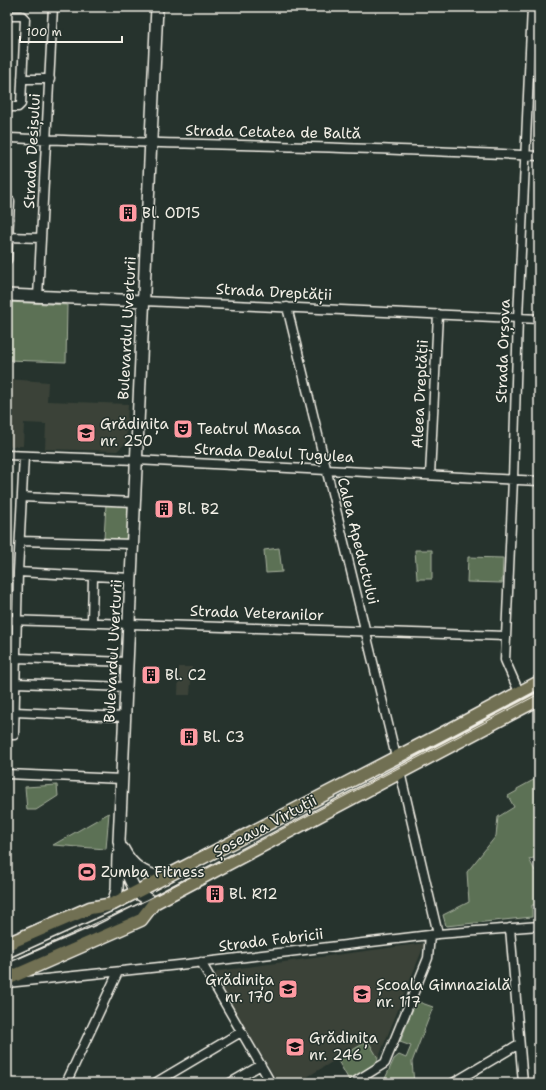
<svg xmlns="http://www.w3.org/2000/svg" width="546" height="1090" viewBox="0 0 546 1090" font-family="'Shantell Sans',sans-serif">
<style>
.built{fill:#3b4339}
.green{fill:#5b7155;stroke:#a8b19e}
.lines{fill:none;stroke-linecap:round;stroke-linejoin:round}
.street-casing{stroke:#f4f1e8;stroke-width:11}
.secondary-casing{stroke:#f4f1e8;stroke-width:14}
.primary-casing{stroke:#f4f1e8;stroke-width:15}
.street{stroke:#26332d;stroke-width:8}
.secondary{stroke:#26332d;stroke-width:11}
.primary{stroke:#716f52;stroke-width:12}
.tram{stroke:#f4f1e8;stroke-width:1}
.labels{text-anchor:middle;stroke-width:3;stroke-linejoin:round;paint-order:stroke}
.street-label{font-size:15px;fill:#f4f1e8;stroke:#26332d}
.poi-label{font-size:15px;fill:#f4f1e8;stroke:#26332d;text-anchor:start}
</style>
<rect width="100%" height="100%" fill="#26332d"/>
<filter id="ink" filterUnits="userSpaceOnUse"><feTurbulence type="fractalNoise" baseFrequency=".025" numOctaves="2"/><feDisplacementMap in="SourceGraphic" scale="8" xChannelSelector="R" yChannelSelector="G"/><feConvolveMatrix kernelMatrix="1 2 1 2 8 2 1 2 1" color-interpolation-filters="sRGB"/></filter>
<g filter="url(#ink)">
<path class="built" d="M7 379 48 382 47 401 128 404 126 443 117 451 45 449 46 424 24 423 23 446H7Z
M179 667H192L190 695H178Z
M425 943 376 1064 349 1080 337 1059 297 1083H278L214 975 218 971Z"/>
<path class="green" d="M7 302 67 305 66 362 7 360Z
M106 504 131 505 130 540 104 539Z
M279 548 282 572 266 573 264 550Z
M415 550H432V579H417Z
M468 557 503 558 502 583 467 582Z
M539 777V790L537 791 539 795V857L529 859 539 879V905H532V917L446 926 443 915 469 902 467 872 496 836 498 817 514 807 508 796 517 791V789Z
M57 785 58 796 36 810H27L25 787Z
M109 813 106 849 53 845Z
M416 1001 433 1007 412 1062 414 1083H383L394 1059 399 1055 406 1058 411 1046 400 1042Z
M368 1041 378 1058 376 1064 349 1080 337 1059Z"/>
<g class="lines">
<defs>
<path id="street" d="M7 16H22L25 19 21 104 18 107H7
M22 79H50
M7 138C184 145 362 146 539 156
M7 201H10L7 260
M8 237 41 238
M38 297 53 7
M144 301 539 319
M287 307 396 757
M7 455 136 460 539 481
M430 475 438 314
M22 497 134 502
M20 541 132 544
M18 572 131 578
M7 620 506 636
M92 622 93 576
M17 658 127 662
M16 683 126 687
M519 692 505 660 513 479 518 318 532 7
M15 712 125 717
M7 735H14L18 572 24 456
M400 772 438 934
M7 774 122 779
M510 928 523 1083
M201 962 271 1083
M7 983 179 965 438 934 539 926
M66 1083 118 972
M155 1083 241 1032
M230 1083 261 1065
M353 1083 385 1063 428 958 430 935
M453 1083 519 1044"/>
<path id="secondary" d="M7 295 144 301
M123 849C132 867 145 875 165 878
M154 903 136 892 124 867 119 841 157 7
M7 952 113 904 117 890 118 856
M7 970 100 930 154 903"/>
<path id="primary" d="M7 944 90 908 113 904 453 728 539 682
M7 979 141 920 154 903 539 699"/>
</defs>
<use href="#street" class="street-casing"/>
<use href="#secondary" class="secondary-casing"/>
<use href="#primary" class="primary-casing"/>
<use href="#street" class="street"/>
<use href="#secondary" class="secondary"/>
<use href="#primary" class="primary"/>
<path class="tram" d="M7 963 147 900 539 694"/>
</g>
</g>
<defs>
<symbol id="building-square" viewBox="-11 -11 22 22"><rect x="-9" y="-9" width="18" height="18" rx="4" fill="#ff9aa2" stroke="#26332d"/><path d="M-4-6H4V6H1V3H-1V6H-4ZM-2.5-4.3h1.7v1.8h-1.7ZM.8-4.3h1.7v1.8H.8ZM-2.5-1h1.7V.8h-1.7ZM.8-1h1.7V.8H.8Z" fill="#111"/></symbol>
<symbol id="theatre-square" viewBox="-11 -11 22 22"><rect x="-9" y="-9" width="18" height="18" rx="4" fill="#ff9aa2" stroke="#26332d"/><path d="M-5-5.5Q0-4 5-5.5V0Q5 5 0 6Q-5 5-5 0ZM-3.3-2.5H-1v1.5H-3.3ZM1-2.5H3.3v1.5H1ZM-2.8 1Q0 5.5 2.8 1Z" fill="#111"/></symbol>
<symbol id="school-square" viewBox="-11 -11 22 22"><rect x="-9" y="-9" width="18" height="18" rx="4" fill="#ff9aa2" stroke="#26332d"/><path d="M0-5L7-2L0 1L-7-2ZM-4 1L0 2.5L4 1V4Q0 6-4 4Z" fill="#111"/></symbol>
<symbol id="stadium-square" viewBox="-11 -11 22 22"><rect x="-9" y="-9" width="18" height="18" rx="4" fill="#ff9aa2" stroke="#26332d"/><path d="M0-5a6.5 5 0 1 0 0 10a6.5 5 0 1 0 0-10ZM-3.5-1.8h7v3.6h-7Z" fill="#111"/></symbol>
</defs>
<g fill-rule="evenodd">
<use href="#building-square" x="117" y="202" width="22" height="22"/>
<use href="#theatre-square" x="172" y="418" width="22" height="22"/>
<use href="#school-square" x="75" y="422" width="22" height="22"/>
<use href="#building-square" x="153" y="498" width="22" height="22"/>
<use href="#building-square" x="140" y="664" width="22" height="22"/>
<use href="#building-square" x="178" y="726" width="22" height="22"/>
<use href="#stadium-square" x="76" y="861" width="22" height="22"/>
<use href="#building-square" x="204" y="883" width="22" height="22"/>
<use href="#school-square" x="277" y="978" width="22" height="22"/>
<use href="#school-square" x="351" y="983" width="22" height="22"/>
<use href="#school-square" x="284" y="1036" width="22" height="22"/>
</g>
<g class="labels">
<g class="street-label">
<text transform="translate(273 132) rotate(1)" y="5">Strada Cetatea de Baltă</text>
<text transform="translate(32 151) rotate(-87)" y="5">Strada Desișului</text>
<text transform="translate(274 292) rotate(3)" y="5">Strada Dreptății</text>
<text transform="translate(127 328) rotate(-87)" y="5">Bulevardul Uverturii</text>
<text transform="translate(503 351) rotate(-88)" y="5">Strada Orșova</text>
<text transform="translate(420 394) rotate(-87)" y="5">Aleea Dreptății</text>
<text transform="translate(274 453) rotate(3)" y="5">Strada Dealul Țugulea</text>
<text transform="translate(358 541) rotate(76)" y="5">Calea Apeductului</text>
<text transform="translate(257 613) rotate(2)" y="5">Strada Veteranilor</text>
<text transform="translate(113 651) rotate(-87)" y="5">Bulevardul Uverturii</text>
<text transform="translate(265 826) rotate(-28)" y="5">Șoseaua Virtuții</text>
<text transform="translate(271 940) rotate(-7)" y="5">Strada Fabricii</text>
</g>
<g class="poi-label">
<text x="142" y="218">Bl. OD15</text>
<text x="100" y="429">Grădinița<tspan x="100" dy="17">nr. 250</tspan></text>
<text x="197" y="434">Teatrul Masca</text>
<text x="178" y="514">Bl. B2</text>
<text x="165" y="680">Bl. C2</text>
<text x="203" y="742">Bl. C3</text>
<text x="101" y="877">Zumba Fitness</text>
<text x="229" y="899">Bl. R12</text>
<text x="274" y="985" text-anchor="end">Grădinița<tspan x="274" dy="17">nr. 170</tspan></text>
<text x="376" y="990">Școala Gimnazială<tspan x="376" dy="17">nr. 117</tspan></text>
<text x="309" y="1043">Grădinița<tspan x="309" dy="17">nr. 246</tspan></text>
</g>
</g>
<rect width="546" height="1090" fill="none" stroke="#26332d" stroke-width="24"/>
<rect x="12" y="12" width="522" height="1066" fill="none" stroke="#f4f1e8" stroke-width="1.5" filter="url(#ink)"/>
<path d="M20 36v6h102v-6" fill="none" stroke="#f4f1e8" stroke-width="2"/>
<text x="26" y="36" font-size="12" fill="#f4f1e8" stroke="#26332d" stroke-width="3" paint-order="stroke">100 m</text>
</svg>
